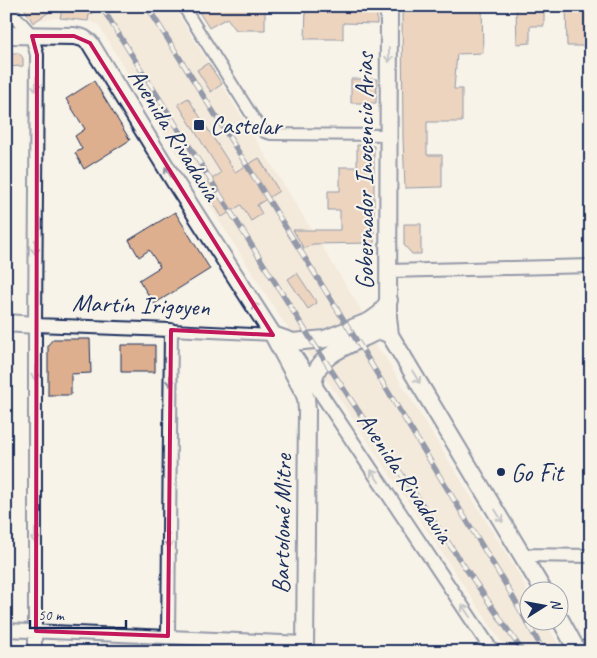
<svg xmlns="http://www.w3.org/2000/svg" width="597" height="658" viewBox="0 0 597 658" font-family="Caveat,sans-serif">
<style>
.built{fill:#efdfcd}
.building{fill:#ddaf8e;stroke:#1b2f5e}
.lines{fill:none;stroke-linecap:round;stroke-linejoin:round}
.pedestrian-casing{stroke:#1b2f5e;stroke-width:14}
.minor-casing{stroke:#1b2f5e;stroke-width:16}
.tertiary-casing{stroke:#1b2f5e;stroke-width:20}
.pedestrian{stroke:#f7f3e8;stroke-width:10}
.minor{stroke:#f7f3e8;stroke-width:12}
.tertiary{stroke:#f7f3e8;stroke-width:16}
.rail-casing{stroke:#1b2f5e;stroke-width:5.5}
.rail{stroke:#f7f3e8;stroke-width:4;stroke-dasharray:11;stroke-linecap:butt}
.oneway{stroke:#8991a3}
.marked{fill:none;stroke:#c2185b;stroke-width:4;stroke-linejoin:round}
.poi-dot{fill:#1b2f5e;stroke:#f7f3e8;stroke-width:2}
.labels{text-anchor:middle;stroke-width:4.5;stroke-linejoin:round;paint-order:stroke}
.poi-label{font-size:25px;fill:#1b2f5e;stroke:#f7f3e8;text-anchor:start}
.street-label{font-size:25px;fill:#1b2f5e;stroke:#f7f3e8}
</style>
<rect width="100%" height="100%" fill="#f7f3e8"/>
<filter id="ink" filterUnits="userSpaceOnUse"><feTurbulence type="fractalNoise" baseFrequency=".02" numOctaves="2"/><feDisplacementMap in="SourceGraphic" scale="10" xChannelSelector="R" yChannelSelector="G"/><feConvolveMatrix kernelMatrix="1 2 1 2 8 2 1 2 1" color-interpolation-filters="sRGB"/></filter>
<g filter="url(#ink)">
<path class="built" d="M21 6H173L360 308 377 348 385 357 518 573 529 594 530 620 545 621 563 652H508L331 386 282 320 155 119 138 88 135 86 98 24 88 21 60 18 32 20 28 18Z"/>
<path class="building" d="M23 6H58L33 23Z
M63 6H103L89 15 88 21 60 18Z
M203 6H265V30H236L227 18 209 28 199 12Z
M306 6H372L377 11V24L343 23V39H305Z
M411 6H482L483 53 457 54 454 89H462V122H427V155H442V187L405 188 403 139 402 14Z
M566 6 591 7V46H567Z
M516 8H544V26H530V43L517 44Z
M6 53H19L23 58V66L6 67Z
M208 63 222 84 211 92 197 70Z
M351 79H377L376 103H351Z
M94 81 130 140 84 169 75 153 82 149 75 136 85 129 66 99Z
M188 98 235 172 259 158 279 191 257 205 262 214 251 221 241 205 222 217 203 185 221 173 178 104Z
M357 145 374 146V243L313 244 304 249 293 230H340V210H328V191H340V167H357Z
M175 212 210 269 154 304 139 280 160 267 149 250 139 257 129 240Z
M404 224H421V254H412L404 245Z
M297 273 317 303 308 309 288 279Z
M53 339H90L91 373 71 374V395H48V345Z
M121 345H155V372H121Z"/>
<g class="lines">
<defs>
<path id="pedestrian" d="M183 6 258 125 264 132 271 134 389 135
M171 330 273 335"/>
<path id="minor" d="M8 6 16 18 32 36 37 55 35 325V652
M389 271 591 266
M35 325 171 330 168 636
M278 339 293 352 493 652
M523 555 591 556
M6 630 305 643"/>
<path id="tertiary" d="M389 6 388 317 390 335 543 590
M6 35 74 36 83 38 90 43 175 182 273 335 303 391 306 398 307 410 305 652
M6 323 35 325
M273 335 293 342 325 339 370 321 381 313 389 300
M314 384C312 355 355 343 376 332L382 331 390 335
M560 619 578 652"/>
</defs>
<use href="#pedestrian" class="pedestrian-casing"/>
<use href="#minor" class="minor-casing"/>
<use href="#tertiary" class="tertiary-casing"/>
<use href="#pedestrian" class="pedestrian"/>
<use href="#minor" class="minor"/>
<use href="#tertiary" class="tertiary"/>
<defs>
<path id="rail" d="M101 6 312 341 365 421 523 652
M147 6 362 349 506 585 544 652"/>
</defs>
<use href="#rail" class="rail-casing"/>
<use href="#rail" class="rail"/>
</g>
<defs><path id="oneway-shaft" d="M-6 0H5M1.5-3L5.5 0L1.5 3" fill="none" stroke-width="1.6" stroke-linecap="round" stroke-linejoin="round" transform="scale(1.25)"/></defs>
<g class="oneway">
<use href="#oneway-shaft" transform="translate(389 55) rotate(90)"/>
<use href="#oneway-shaft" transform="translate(36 84) rotate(90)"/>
<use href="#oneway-shaft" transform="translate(169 173) rotate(-122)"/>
<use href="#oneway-shaft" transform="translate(35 247) rotate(90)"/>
<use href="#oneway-shaft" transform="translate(257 309) rotate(-123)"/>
<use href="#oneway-shaft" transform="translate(35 373) rotate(90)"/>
<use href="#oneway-shaft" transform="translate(416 377) rotate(59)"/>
<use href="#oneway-shaft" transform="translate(170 379) rotate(91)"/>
<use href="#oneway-shaft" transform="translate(375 476) rotate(-124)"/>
<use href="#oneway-shaft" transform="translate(499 516) rotate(59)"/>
<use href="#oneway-shaft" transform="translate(35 536) rotate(90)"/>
<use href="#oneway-shaft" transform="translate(169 541) rotate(91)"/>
<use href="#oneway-shaft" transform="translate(466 611) rotate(-124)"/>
</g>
</g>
<path d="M0 0H597V658H0ZM32 36H74L90 43 273 335 171 330 168 636 36 631 37 55Z" fill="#f7f3e8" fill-opacity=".55" fill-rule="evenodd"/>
<path class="marked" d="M32 36H74L90 43 273 335 171 330 168 636 36 631 37 55Z"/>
<g class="poi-dot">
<rect x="193" y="119" width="12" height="12" rx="2.5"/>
<circle cx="501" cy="472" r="5"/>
</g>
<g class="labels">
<g class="poi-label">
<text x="210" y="134">Castelar</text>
<text x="511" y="481">Go Fit</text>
</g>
<g class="street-label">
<text transform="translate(175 134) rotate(58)" y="9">Avenida Rivadavia</text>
<text transform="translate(364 171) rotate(-90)" y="9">Gobernador Inocencio Arias</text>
<text transform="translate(141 304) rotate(2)" y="9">Martín Irigoyen</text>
<text transform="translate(406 477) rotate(56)" y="9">Avenida Rivadavia</text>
<text transform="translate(281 524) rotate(-89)" y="9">Bartolomé Mitre</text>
</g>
</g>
<rect width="597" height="658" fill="none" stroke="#f7f3e8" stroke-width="25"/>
<rect x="12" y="12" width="572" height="633" fill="none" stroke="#1b2f5e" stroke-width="2" filter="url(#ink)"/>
<g transform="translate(544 606) rotate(79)"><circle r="24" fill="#f7f3e8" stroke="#9fa5b1"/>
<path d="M0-4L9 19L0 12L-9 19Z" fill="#1b2f5e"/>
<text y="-8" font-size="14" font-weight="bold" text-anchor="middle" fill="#1b2f5e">N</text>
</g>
<path d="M30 620v8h96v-8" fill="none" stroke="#1b2f5e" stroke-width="2.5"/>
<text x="38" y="620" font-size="15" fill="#1b2f5e" stroke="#f7f3e8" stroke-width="4" paint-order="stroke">50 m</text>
</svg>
